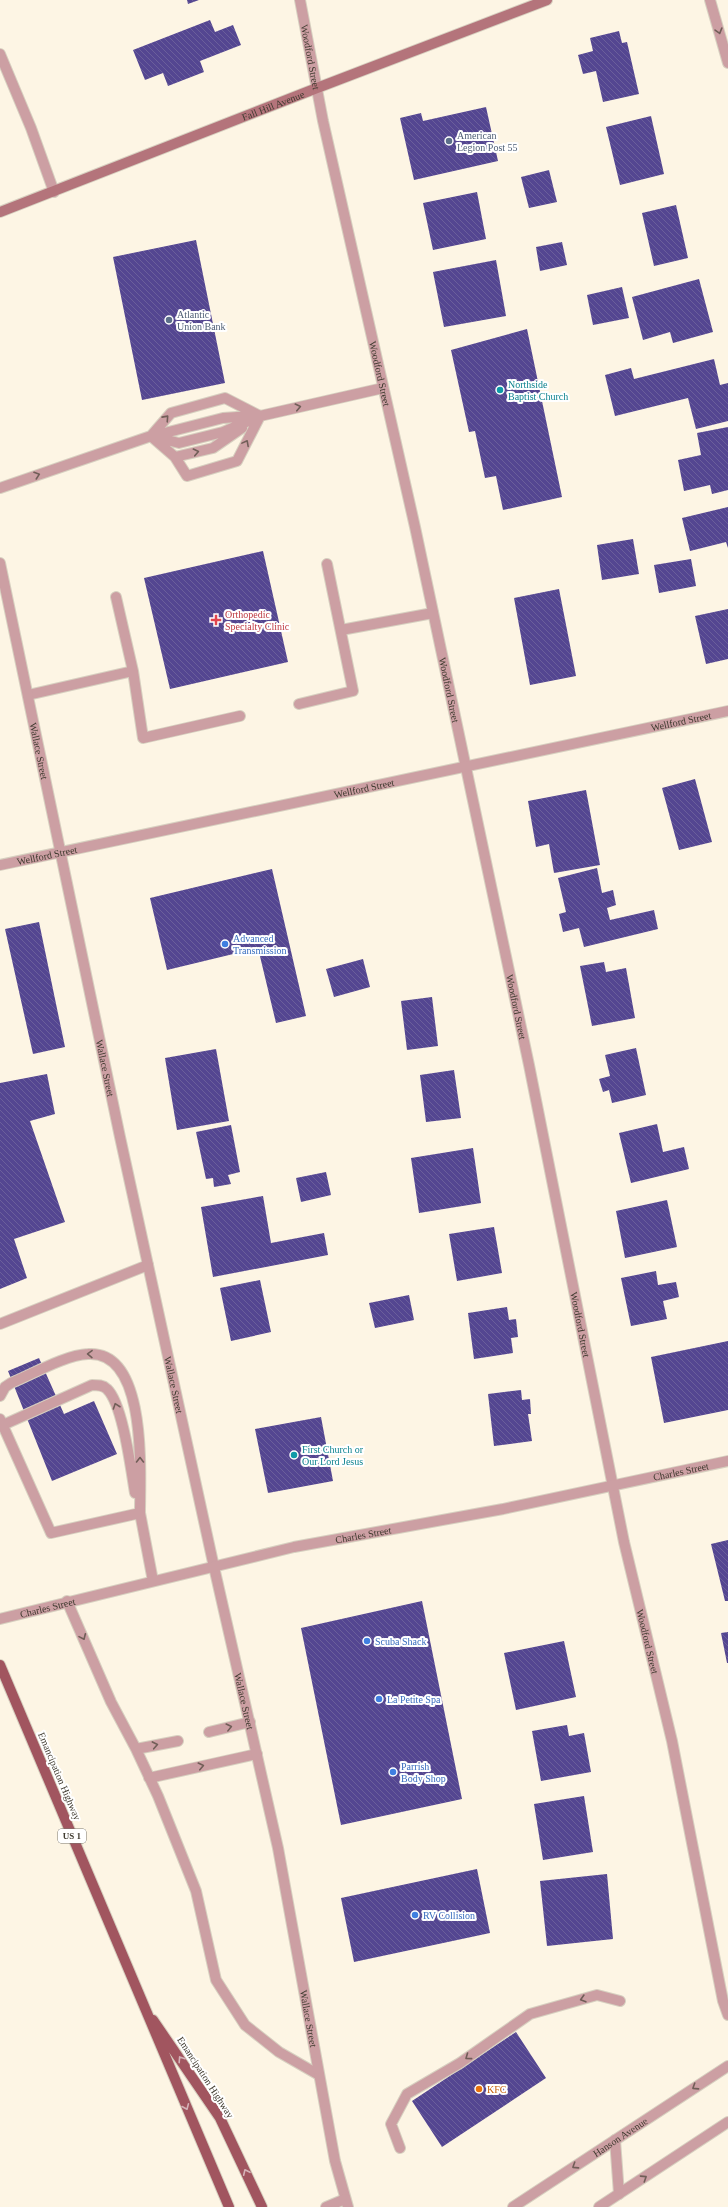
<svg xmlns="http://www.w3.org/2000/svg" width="728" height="2207" viewBox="0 0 728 2207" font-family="Georgia,serif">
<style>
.building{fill:url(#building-back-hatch)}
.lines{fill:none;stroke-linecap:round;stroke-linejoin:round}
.lane-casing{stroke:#d7d0c0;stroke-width:12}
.street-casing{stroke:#d7d0c0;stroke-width:12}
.secondary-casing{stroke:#d7d0c0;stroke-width:12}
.primary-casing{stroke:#d7d0c0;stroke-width:12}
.lane{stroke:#cc9fa3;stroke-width:10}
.street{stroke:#cc9fa3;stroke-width:10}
.secondary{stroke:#b4747b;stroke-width:10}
.primary{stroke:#a1555f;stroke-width:10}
.oneway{stroke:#715e58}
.oneway2{stroke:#d5b2b7}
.service-dot{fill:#5c6f8a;stroke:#fff;stroke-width:1.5}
.culture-dot{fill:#0f9aa8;stroke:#fff;stroke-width:1.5}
.health-dot{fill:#e0444e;stroke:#fff;stroke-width:1.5}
.shop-dot{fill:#3f7fe0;stroke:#fff;stroke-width:1.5}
.food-dot{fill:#e8710a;stroke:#fff;stroke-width:1.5}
.labels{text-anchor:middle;stroke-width:4;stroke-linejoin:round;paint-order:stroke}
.shield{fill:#fff;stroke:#79766e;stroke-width:1}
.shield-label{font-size:9px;font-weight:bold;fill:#403b30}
.street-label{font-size:10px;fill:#403b30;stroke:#fff}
.service-label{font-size:10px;fill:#4e5e75;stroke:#fff;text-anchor:start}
.culture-label{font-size:10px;fill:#0d838f;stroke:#fff;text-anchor:start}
.health-label{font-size:10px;fill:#be3a42;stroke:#fff;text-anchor:start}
.shop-label{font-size:10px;fill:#366cbe;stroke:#fff;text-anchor:start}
.food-label{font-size:10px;fill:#c56008;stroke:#fff;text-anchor:start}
</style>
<defs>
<pattern id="building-back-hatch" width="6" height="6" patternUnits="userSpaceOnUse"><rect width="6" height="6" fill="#544691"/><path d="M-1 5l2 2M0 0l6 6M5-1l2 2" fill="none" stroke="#6b5f9b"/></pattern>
</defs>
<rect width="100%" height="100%" fill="#fdf5e4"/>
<path class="building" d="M187 0H199L188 4Z
M210 20 215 32 233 25 241 45 200 61 204 72 168 86 163 73 145 80 133 50Z
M619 31 622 43 627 42 639 94 603 102 596 71 583 74 578 55 593 51 590 38Z
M486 107 498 161 414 180 400 118 421 113 423 121Z
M651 116 664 174 620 185 606 127Z
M549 170 557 202 529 208 521 177Z
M477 192 486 239 433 250 423 203Z
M676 205 688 258 654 266 642 213Z
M196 240 225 383 142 400 113 257Z
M562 242 567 265 540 271 536 247Z
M496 260 506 316 444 327 433 272Z
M699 279 713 332 673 343 670 332 643 340 632 297Z
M622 287 629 318 593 325 587 295Z
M527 329 562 497 503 510 496 476 485 478 475 431 469 432 451 350Z
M714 359 720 385 728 383V421L696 429 688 398 615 416 605 375 631 368 634 379Z
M728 427V490L712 494 710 485 684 491 678 460 701 455 697 433Z
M728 507V548L726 542 690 551 682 518Z
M633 539 639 574 602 580 597 545Z
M263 551 288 662 170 689 144 578Z
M691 559 696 586 659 593 654 565Z
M559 589 576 676 530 685 514 598Z
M728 609V659L706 664 695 616Z
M695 779 712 842 679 850 662 788Z
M586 790 600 865 554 873 549 844 536 847 528 801Z
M597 868 602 893 613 890 616 905 607 908 610 920 654 910 658 929 584 947 579 928 563 932 559 914 566 912 558 878Z
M272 869 306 1016 276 1023 258 948 167 970 150 898Z
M39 922 65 1047 33 1054 5 929Z
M363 959 370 987 334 997 326 969Z
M604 962 606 972 626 968 635 1018 592 1026 580 966Z
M432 997 438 1046 407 1050 401 1001Z
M636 1048 646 1095 612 1103 609 1090 603 1092 599 1079 610 1076 605 1055Z
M216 1049 229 1121 177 1130 165 1058Z
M454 1070 461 1118 426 1122 420 1075Z
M47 1074 55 1114 30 1121 65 1222 14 1239 27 1278 0 1289V1083Z
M657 1124 663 1152 684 1147 689 1169 631 1183 619 1133Z
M231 1125 240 1172 228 1175 231 1184 214 1187 213 1178 206 1179 196 1132Z
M473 1148 481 1203 419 1213 411 1158Z
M326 1172 331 1195 301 1202 296 1178Z
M263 1196 271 1243 324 1233 328 1255 213 1277 201 1207Z
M667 1200 677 1247 625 1258 616 1211Z
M494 1227 502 1273 457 1281 449 1234Z
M656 1271 658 1285 676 1282 679 1297 663 1301 667 1319 631 1326 621 1278Z
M260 1280 271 1332 231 1341 220 1288Z
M409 1295 414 1320 375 1328 369 1303Z
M507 1307 509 1320 516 1319 518 1337 511 1338 513 1353 474 1359 468 1313Z
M728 1341V1410L664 1423 651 1357Z
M39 1358 64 1414 94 1401 117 1454 52 1481 8 1371Z
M521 1390 522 1400 530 1399 531 1414H528L532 1441 494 1446 488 1394Z
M321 1417 333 1481 268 1493 255 1429Z
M728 1540V1601H725L711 1544Z
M422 1601 462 1799 341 1825 301 1628Z
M728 1632V1663H727L721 1633Z
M564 1641 576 1697 516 1710 504 1653Z
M567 1725 569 1736 584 1733 591 1772 541 1781 532 1731Z
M584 1796 593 1852 543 1860 534 1804Z
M477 1869 490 1933 354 1962 341 1898Z
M607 1874 613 1939 547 1946 540 1881Z
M516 2032 546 2078 442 2147 412 2101Z"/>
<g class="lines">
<defs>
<path id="lane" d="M0 54 31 128 54 192
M151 436 179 443 223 432 260 416 383 388
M153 436 223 418 252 416
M152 437 175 457 213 448 242 428
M175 457 187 476 237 461 260 416
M0 488 151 436 171 413 225 398 260 416
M116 597 133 671 143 738 240 716
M341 630 433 613
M28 695 133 671
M299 704 353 691 327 564
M0 1324 148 1265
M0 1396 5 1387 11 1383C33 1374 65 1355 88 1354 148 1350 140 1474 140 1513
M0 1419 51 1533 140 1513 153 1581
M3 1425 92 1385C98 1385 103 1385 107 1389 123 1404 131 1470 135 1493
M67 1601 111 1702 136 1749 178 1741
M209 1732 250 1722
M136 1749 158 1796 196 1891 216 1980 245 2025 279 2052 319 2075
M149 1778 257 1754
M615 2140 619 2194
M400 2148 391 2124 407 2094 460 2063 530 2014 597 1995 620 2001"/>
<g id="street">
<path id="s1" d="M300 0 323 121 415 527 529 1065 624 1542 672 1741 723 2001 728 2015"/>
<path d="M710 0 728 63"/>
<path id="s2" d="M0 563 120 1137 214 1567 278 1848 335 2161 348 2207"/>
<path id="s3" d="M0 865 728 711"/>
<path id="s4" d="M0 1619 294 1547 503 1509 728 1461"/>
<path d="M326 2207 345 2199"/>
<path id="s5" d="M513 2207 728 2066"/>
<path d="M599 2207 728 2122"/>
</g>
<g id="secondary">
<path id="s6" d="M0 212 317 88 547 0"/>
</g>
<path id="primary" d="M0 1665 229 2207
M153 2020 220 2118 262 2207"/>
</defs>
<use href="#lane" class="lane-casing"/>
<use href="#street" class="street-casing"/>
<use href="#secondary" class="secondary-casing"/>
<use href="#primary" class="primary-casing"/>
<use href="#lane" class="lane"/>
<use href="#street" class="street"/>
<use href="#secondary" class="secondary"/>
<use href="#primary" class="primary"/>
</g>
<defs><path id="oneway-chevron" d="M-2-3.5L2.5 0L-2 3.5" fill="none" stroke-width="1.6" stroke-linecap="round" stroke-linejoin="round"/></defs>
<g class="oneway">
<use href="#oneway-chevron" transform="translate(719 31) rotate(74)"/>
<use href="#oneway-chevron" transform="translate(298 407) rotate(-13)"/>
<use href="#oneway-chevron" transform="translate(166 418) rotate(-48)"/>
<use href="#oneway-chevron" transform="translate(246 443) rotate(-62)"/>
<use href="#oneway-chevron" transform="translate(196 452) rotate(-12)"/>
<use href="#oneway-chevron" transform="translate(37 475) rotate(-19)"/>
<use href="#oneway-chevron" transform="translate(90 1354) rotate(-179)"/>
<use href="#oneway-chevron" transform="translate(116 1406) rotate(-109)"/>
<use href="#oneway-chevron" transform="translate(140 1460) rotate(-90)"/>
<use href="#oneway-chevron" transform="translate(83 1637) rotate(66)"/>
<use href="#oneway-chevron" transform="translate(229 1727) rotate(-14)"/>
<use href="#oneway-chevron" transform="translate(155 1745) rotate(-11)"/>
<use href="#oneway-chevron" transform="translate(201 1766) rotate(-13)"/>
<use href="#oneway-chevron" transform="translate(583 1999) rotate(164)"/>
<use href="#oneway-chevron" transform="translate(468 2057) rotate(144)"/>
<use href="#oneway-chevron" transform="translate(695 2087) rotate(147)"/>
<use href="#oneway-chevron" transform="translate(575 2166) rotate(147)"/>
<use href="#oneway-chevron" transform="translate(644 2178) rotate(-33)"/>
</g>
<g class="oneway2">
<use href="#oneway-chevron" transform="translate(181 2059) rotate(-123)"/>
<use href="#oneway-chevron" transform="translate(186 2107) rotate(67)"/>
<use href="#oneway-chevron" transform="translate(246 2172) rotate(-115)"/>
</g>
<g class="service-dot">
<circle cx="449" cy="141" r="4"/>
<circle cx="169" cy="320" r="4"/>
</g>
<g class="culture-dot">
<circle cx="500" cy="390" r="4"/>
<circle cx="294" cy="1455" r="4"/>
</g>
<path class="health-dot" d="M214 614h4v4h4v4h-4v4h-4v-4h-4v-4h4z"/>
<g class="shop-dot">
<circle cx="225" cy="944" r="4"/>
<circle cx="367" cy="1641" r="4"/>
<circle cx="379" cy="1699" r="4"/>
<circle cx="393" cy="1772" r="4"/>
<circle cx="415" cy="1915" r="4"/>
</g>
<circle class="food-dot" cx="479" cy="2089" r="4"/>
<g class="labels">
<rect class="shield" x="58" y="1829" width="28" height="14" rx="3"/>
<g class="shield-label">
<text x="72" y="1839">US 1</text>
</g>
<g class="street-label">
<text dy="4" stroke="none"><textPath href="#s1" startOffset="58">Woodford Street</textPath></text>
<text dy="4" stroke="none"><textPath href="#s6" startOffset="293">Fall Hill Avenue</textPath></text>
<text dy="4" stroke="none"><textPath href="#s1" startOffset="382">Woodford Street</textPath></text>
<text dy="4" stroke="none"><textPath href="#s1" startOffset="706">Woodford Street</textPath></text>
<text dy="4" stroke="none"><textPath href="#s3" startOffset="696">Wellford Street</textPath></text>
<text dy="4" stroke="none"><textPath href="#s2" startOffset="192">Wallace Street</textPath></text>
<text dy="4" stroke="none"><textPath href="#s3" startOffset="372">Wellford Street</textPath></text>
<text dy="4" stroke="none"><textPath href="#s3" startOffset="48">Wellford Street</textPath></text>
<text dy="4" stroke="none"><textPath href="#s1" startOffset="1030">Woodford Street</textPath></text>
<text dy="4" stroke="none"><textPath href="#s2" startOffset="516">Wallace Street</textPath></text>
<text dy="4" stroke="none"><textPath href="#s1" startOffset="1354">Woodford Street</textPath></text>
<text dy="4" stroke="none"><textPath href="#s2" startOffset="840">Wallace Street</textPath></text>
<text dy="4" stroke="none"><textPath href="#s4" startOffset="697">Charles Street</textPath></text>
<text dy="4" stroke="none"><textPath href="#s4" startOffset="373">Charles Street</textPath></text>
<text dy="4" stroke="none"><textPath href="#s4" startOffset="49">Charles Street</textPath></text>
<text dy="4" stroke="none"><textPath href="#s1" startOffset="1678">Woodford Street</textPath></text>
<text dy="4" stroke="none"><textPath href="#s2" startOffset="1164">Wallace Street</textPath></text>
<text transform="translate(60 1776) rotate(67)" y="4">Emancipation Highway</text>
<text dy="4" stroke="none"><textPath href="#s2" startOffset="1488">Wallace Street</textPath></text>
<text transform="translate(206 2077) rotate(57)" y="4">Emancipation Highway</text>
<text dy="4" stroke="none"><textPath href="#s5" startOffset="128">Hanson Avenue</textPath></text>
</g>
<g class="service-label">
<text x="457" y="139">American<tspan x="457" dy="12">Legion Post 55</tspan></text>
<text x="177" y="318">Atlantic<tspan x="177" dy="12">Union Bank</tspan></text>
</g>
<g class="culture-label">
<text x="508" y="388">Northside<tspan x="508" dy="12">Baptist Church</tspan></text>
<text x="302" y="1453">First Church or<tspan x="302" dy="12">Our Lord Jesus</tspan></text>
</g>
<g class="health-label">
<text x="225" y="618">Orthopedic<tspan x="225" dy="12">Specialty Clinic</tspan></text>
</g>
<g class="shop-label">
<text x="233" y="942">Advanced<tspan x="233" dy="12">Transmission</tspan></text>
<text x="375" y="1645">Scuba Shack</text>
<text x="387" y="1703">La Petite Spa</text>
<text x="401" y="1770">Parrish<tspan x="401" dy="12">Body Shop</tspan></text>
<text x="423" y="1919">RV Collision</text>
</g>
<g class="food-label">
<text x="487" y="2093">KFC</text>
</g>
</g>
</svg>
